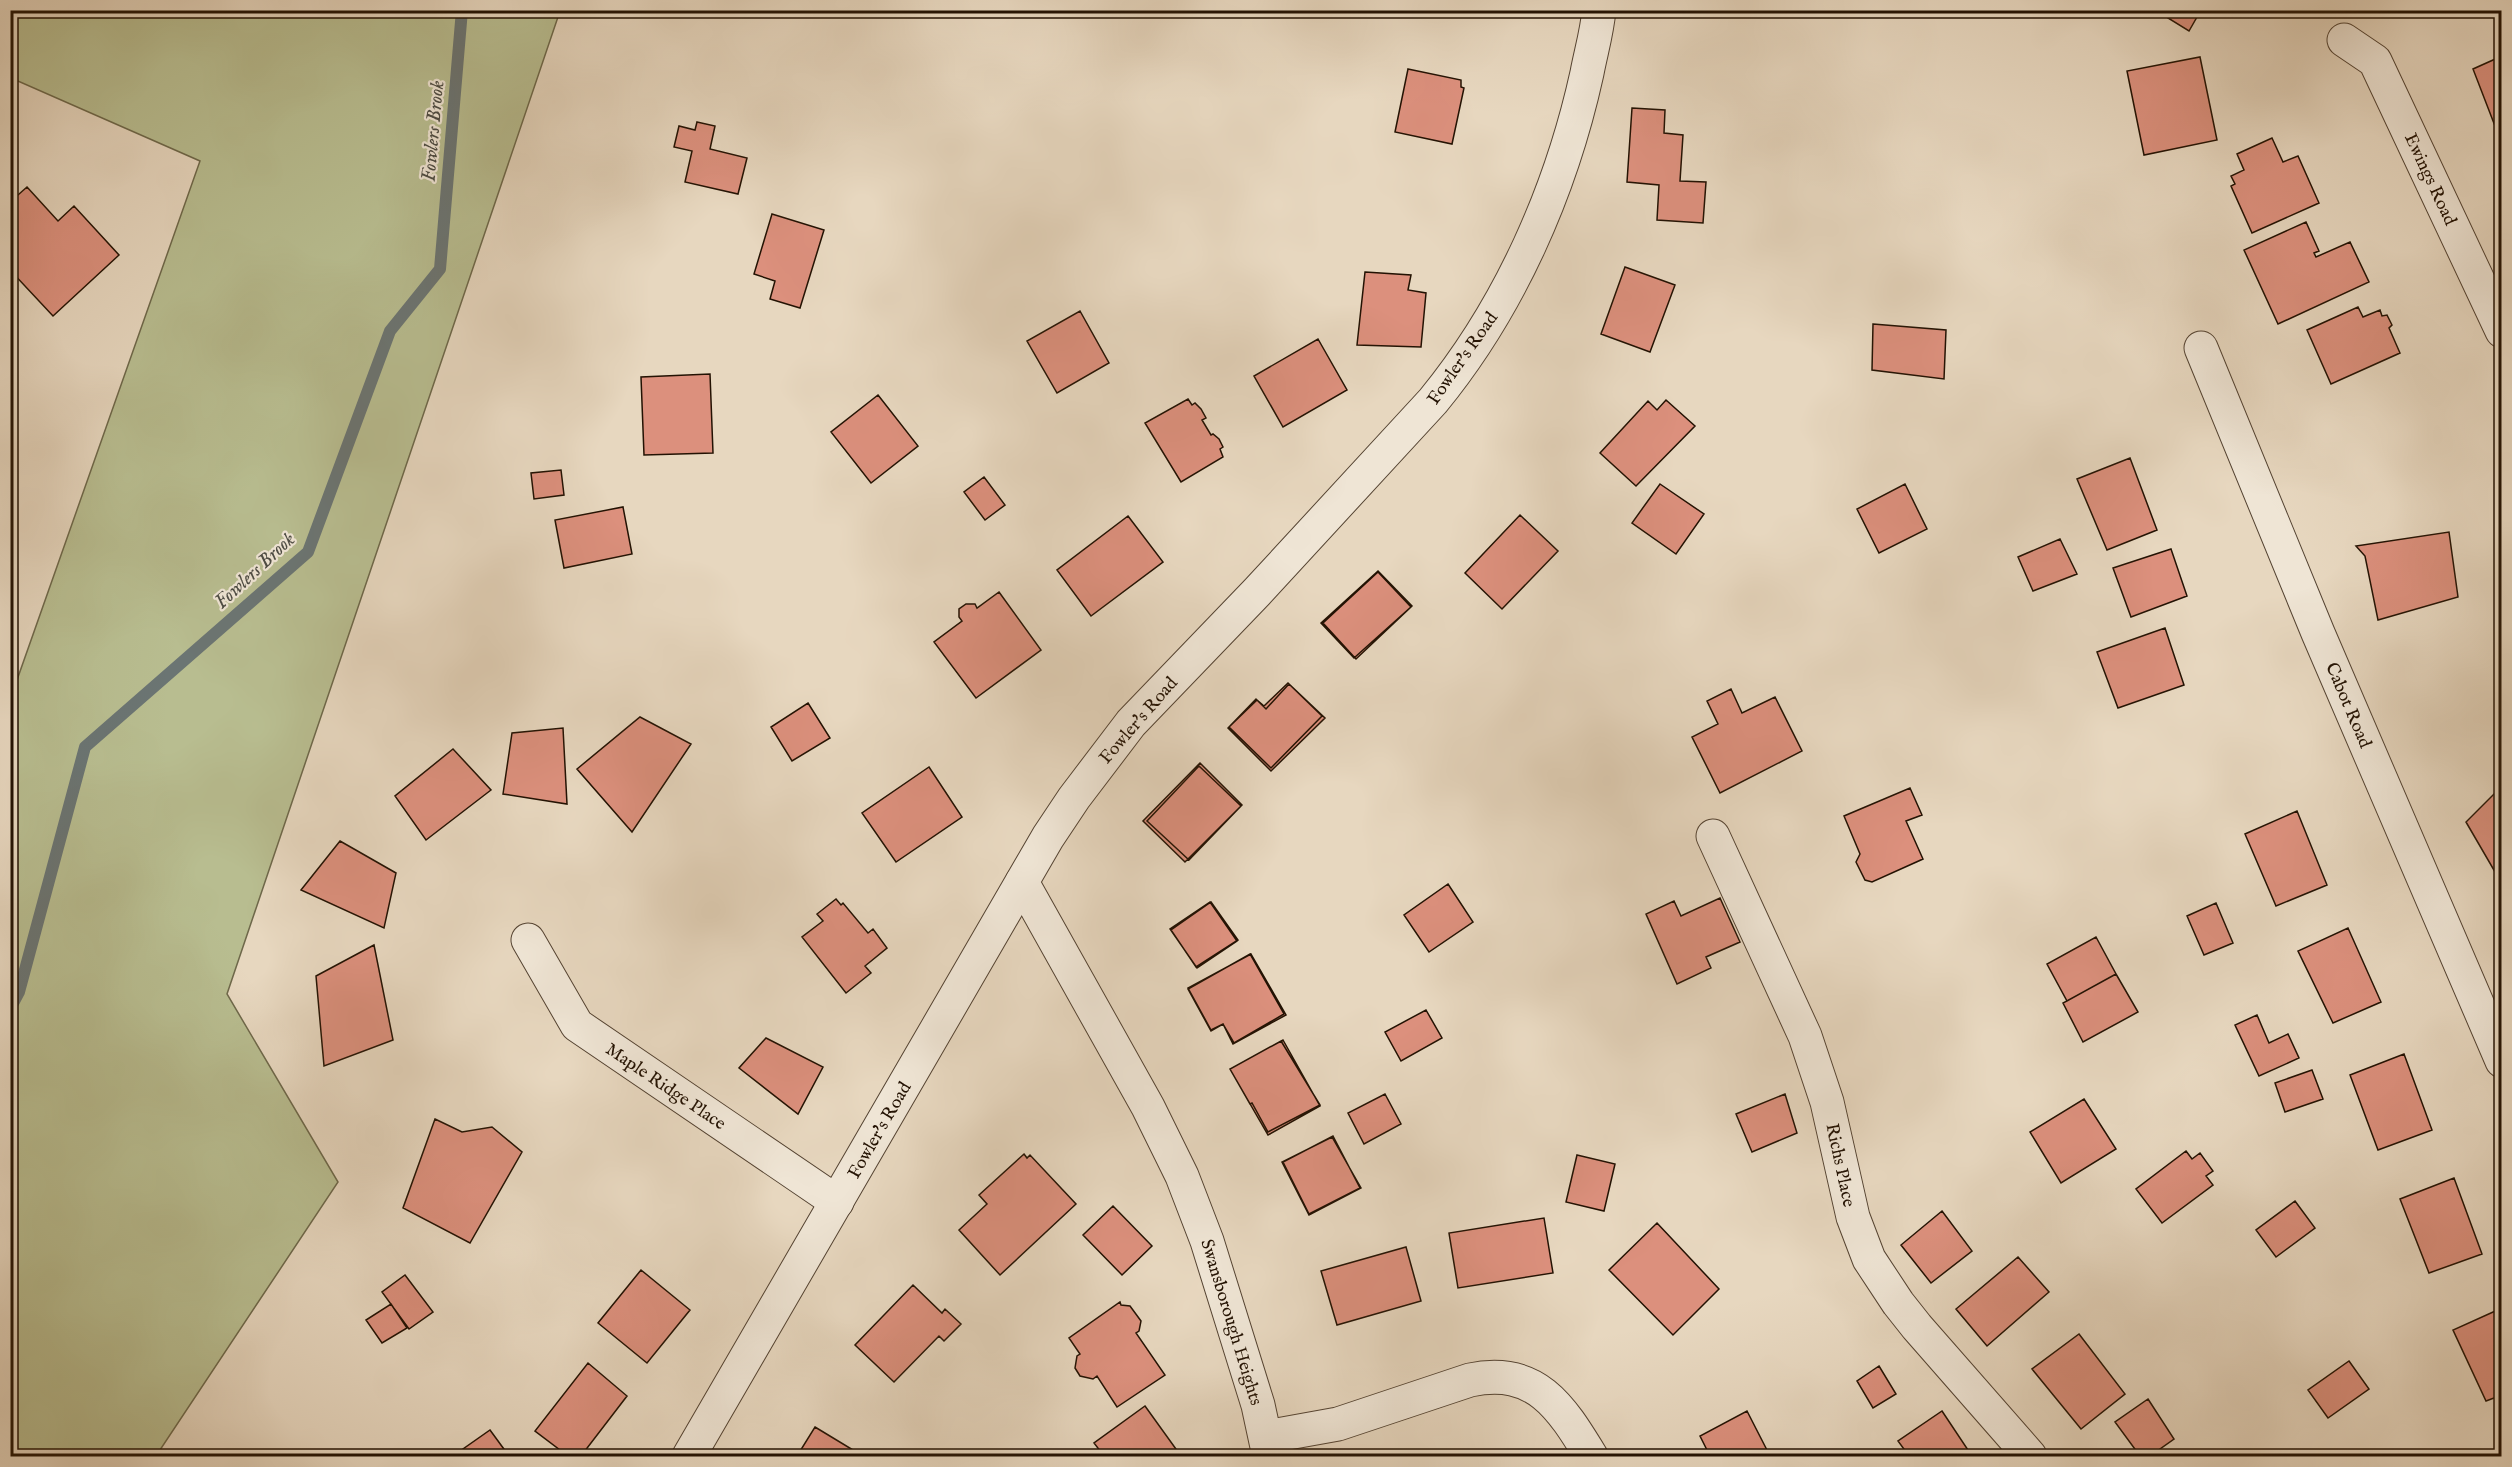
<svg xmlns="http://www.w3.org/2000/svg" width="2512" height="1467" viewBox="0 0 2512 1467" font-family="'IM FELL English',serif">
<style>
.green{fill:#b8bd90;stroke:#6e684a;stroke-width:1.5}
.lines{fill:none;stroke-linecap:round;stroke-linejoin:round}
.stream{stroke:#6b7573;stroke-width:12}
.building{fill:#dc907d;stroke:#231203;stroke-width:1.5}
.minor-casing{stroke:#544332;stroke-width:35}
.tertiary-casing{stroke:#544332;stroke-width:35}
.minor{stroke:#efe5d5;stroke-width:33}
.tertiary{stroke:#efe5d5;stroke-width:33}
.labels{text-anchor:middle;stroke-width:4.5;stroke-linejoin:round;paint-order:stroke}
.street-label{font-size:18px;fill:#231203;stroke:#efe5d5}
.water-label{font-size:20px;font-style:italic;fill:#4d4c44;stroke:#efe5d5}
</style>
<rect width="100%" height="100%" fill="#e7d7bf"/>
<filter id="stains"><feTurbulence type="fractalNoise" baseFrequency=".00333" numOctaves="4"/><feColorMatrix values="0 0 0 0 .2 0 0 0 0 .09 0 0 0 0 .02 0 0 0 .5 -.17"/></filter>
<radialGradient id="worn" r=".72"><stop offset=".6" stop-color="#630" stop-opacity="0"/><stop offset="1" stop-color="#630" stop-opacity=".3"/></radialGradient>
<path class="green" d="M11 10 560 11 227 994 338 1182 156 1456H11V697L200 161 11 78Z"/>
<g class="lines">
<path class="stream" d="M10 1009 19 992 85 747 308 552 390 331 440 269 462 10"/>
</g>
<path class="building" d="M2155 10H2201L2189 31Z
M2502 56V139H2500L2473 69Z
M2200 57 2217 140 2144 155 2127 71Z
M1408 69 1461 80V87L1464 88 1452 144 1395 132Z
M1632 108 1665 110 1664 133 1683 135 1680 181 1706 182 1703 223 1657 220 1659 185 1627 182Z
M697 122 715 126 710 149 747 158 738 194 685 182 692 151 674 147 679 126 695 130Z
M2272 138 2283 162 2298 156 2319 203 2252 233 2231 186 2235 184 2231 176 2244 170 2237 154Z
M27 187 58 221 74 206 119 255 53 316 10 270V262L16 257 10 251V202Z
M772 214 824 230 800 308 770 299 775 281 754 274Z
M2306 222 2319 251 2314 253 2316 257 2350 242 2369 282 2278 324 2244 250Z
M1625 267 1675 285 1650 352 1601 334Z
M1365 272 1411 275 1408 290 1426 293 1421 347 1357 345Z
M2358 307 2363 317 2380 310 2382 316 2387 315 2392 325 2389 328 2400 353 2331 384 2307 330Z
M1080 311 1109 363 1057 393 1027 341Z
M1873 324 1946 330 1944 379 1872 370Z
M1318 339 1347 390 1283 427 1254 376Z
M710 374 713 453 644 455 641 377Z
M878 395 918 446 871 483 831 432Z
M1188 399 1192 405 1195 403 1201 409 1206 418 1202 420 1211 435 1213 434 1219 439 1223 447 1220 449 1223 457 1181 482 1145 423Z
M1666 400 1695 426 1636 486 1600 453 1648 401 1657 410Z
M2130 458 2157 530 2107 550 2077 479Z
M561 470 564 495 534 499 531 473Z
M984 477 1005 505 985 520 964 492Z
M1660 484 1704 514 1676 554 1632 523Z
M1905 484 1927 529 1879 553 1857 509Z
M623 507 632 554 564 568 555 520Z
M1520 515 1558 551 1502 609 1465 573Z
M1128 516 1163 562 1091 616 1057 570Z
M2449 532 2458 597 2378 620 2365 556 2356 546Z
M2060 539 2077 574 2033 591 2018 557Z
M2171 549 2187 596 2131 617 2113 568Z
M1378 571 1412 606 1354 658 1321 623Z
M1378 572 1411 607 1356 659 1323 623Z
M999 592 1041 650 976 698 934 642 962 621 959 617V609L966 604H975L977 608Z
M2165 628 2184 685 2118 708 2097 652Z
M1288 683 1325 718 1271 771 1228 728 1257 700 1264 706Z
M1289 684 1322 716 1271 768 1229 727 1256 699 1266 709Z
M1731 689 1742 713 1775 697 1802 751 1720 793 1692 737 1718 724 1707 701Z
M808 703 830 738 792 761 771 727Z
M640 717 691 744 632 832 577 769Z
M563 728 567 804 503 794 512 733Z
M453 749 491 790 426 840 395 796Z
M1200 763 1242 805 1185 862 1143 821Z
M1199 766 1241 806 1189 860 1147 821Z
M929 767 962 817 896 862 862 813Z
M2502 786V884L2466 822Z
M1910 788 1922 815 1906 821 1923 859 1872 882 1865 880 1856 862 1860 854 1844 816Z
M2297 811 2327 885 2276 906 2245 834Z
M340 841 396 873 384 928 301 890Z
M1448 884 1473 922 1429 952 1404 915Z
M1720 898 1740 942 1706 957 1711 968 1677 984 1646 914 1674 901 1681 916Z
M836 899 841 905 843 903 868 933 873 929 887 948 865 966 871 973 846 993 802 937 823 921 817 914Z
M1210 902 1237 941 1197 968 1170 929Z
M1211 902 1238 940 1196 967 1171 930Z
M2216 903 2233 943 2204 955 2187 916Z
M2348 928 2381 1002 2333 1023 2298 951Z
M2096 937 2116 974 2067 1001 2047 964Z
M374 945 393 1040 324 1066 316 976Z
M1250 954 1284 1014 1234 1043 1223 1024 1211 1031 1188 989Z
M1251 954 1286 1015 1233 1044 1223 1024 1211 1030 1188 988Z
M2116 974 2138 1012 2083 1042 2063 1003Z
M1426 1010 1442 1038 1401 1061 1385 1032Z
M2257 1015 2269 1043 2288 1034 2299 1058 2259 1076 2235 1025Z
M766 1038 823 1067 798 1114 739 1068Z
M1283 1040 1320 1106 1268 1135 1230 1069Z
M1281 1041 1320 1105 1268 1132 1252 1103 1250 1104 1230 1069Z
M2404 1054 2432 1130 2378 1150 2350 1075Z
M2312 1070 2323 1099 2285 1112 2275 1083Z
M1385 1094 1401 1124 1364 1144 1348 1113Z
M1785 1094 1797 1133 1752 1152 1736 1114Z
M2084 1099 2116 1149 2061 1183 2030 1132Z
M435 1119 462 1132 492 1127 522 1152 470 1243 403 1208Z
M1333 1136 1360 1188 1309 1214 1283 1162Z
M1332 1137 1361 1188 1309 1215 1282 1162Z
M2186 1151 2192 1159 2200 1153 2213 1171 2206 1176 2213 1185 2162 1223 2136 1189Z
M1024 1154 1027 1158 1030 1155 1076 1204 1000 1275 959 1230 987 1204 979 1195Z
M1577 1155 1615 1164 1604 1211 1566 1202Z
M2454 1178 2482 1254 2429 1273 2400 1199Z
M2295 1201 2315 1228 2276 1257 2256 1230Z
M1113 1206 1152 1246 1122 1275 1083 1235Z
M1942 1211 1972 1251 1931 1283 1901 1245Z
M1544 1218 1553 1273 1458 1288 1449 1233Z
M1657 1223 1719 1289 1673 1335 1609 1270Z
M1406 1247 1421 1301 1337 1325 1321 1271Z
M2018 1257 2049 1292 1987 1346 1956 1309Z
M641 1270 690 1310 647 1363 598 1323Z
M405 1275 433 1312 409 1329 382 1292Z
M913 1285 942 1313 945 1309 961 1324 944 1341 939 1336 894 1382 855 1345Z
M1120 1302 1121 1305 1130 1306 1141 1321 1139 1331 1136 1333 1165 1375 1117 1407 1097 1376 1093 1379 1080 1376 1075 1368 1077 1356 1080 1354 1069 1338Z
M391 1304 407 1328 382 1343 366 1320Z
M2502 1308V1395L2486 1401 2453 1330Z
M2079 1334 2125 1394 2081 1429 2032 1369Z
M2349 1361 2369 1389 2328 1418 2308 1390Z
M588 1363 627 1396 581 1456H568L535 1431Z
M1879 1366 1896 1394 1873 1408 1857 1381Z
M2148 1399 2174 1439 2150 1456H2140L2115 1422Z
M1145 1406 1181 1456H1104L1094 1443Z
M1747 1411 1770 1456H1710L1700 1436Z
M1942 1411 1972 1456H1909L1898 1441Z
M815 1427 863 1456H797Z
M490 1430 509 1456H453Z"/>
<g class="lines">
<defs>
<path id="minor" d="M2344 40 2375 61 2502 331
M2201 348 2318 633 2502 1061
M1713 836 1805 1036 1827 1102 1853 1217 1869 1259 1898 1303 1917 1327 2030 1456
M1022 882 1148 1107 1182 1176 1207 1241 1258 1405 1269 1456
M528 940 577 1025 837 1202
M1266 1437 1338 1424 1470 1380C1536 1366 1561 1407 1591 1456"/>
<path id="tertiary" d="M689 1456 1048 837 1074 798 1131 723 1257 592 1433 401C1510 307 1561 191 1587 73 1591 52 1597 32 1599 10"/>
</defs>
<use href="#minor" class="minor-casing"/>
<use href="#tertiary" class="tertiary-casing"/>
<use href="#minor" class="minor"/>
<use href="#tertiary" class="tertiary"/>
</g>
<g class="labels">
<g class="street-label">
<text transform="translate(2431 179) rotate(65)" y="6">Ewings Road</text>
<text transform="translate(1462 358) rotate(-55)" y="6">Fowler's Road</text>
<text transform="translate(2349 705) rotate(67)" y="6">Cabot Road</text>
<text transform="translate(1138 720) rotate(-49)" y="6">Fowler's Road</text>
<text transform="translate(666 1086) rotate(34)" y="6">Maple Ridge Place</text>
<text transform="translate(879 1130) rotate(-60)" y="6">Fowler's Road</text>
<text transform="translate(1841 1165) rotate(78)" y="6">Richs Place</text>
<text transform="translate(1232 1322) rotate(73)" y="6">Swansborough Heights</text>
</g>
<g class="water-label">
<text transform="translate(432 131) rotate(-85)" y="7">Fowlers Brook</text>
<text transform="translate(254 570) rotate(-43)" y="7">Fowlers Brook</text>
</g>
</g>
<rect width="2512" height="1467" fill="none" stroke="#e7d7bf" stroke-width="36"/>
<rect x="12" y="12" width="2488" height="1443" fill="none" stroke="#231203" stroke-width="3"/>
<rect x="18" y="18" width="2476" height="1431" fill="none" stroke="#231203" stroke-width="1.5"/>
<rect width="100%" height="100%" filter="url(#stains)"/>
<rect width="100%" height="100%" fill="url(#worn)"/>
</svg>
